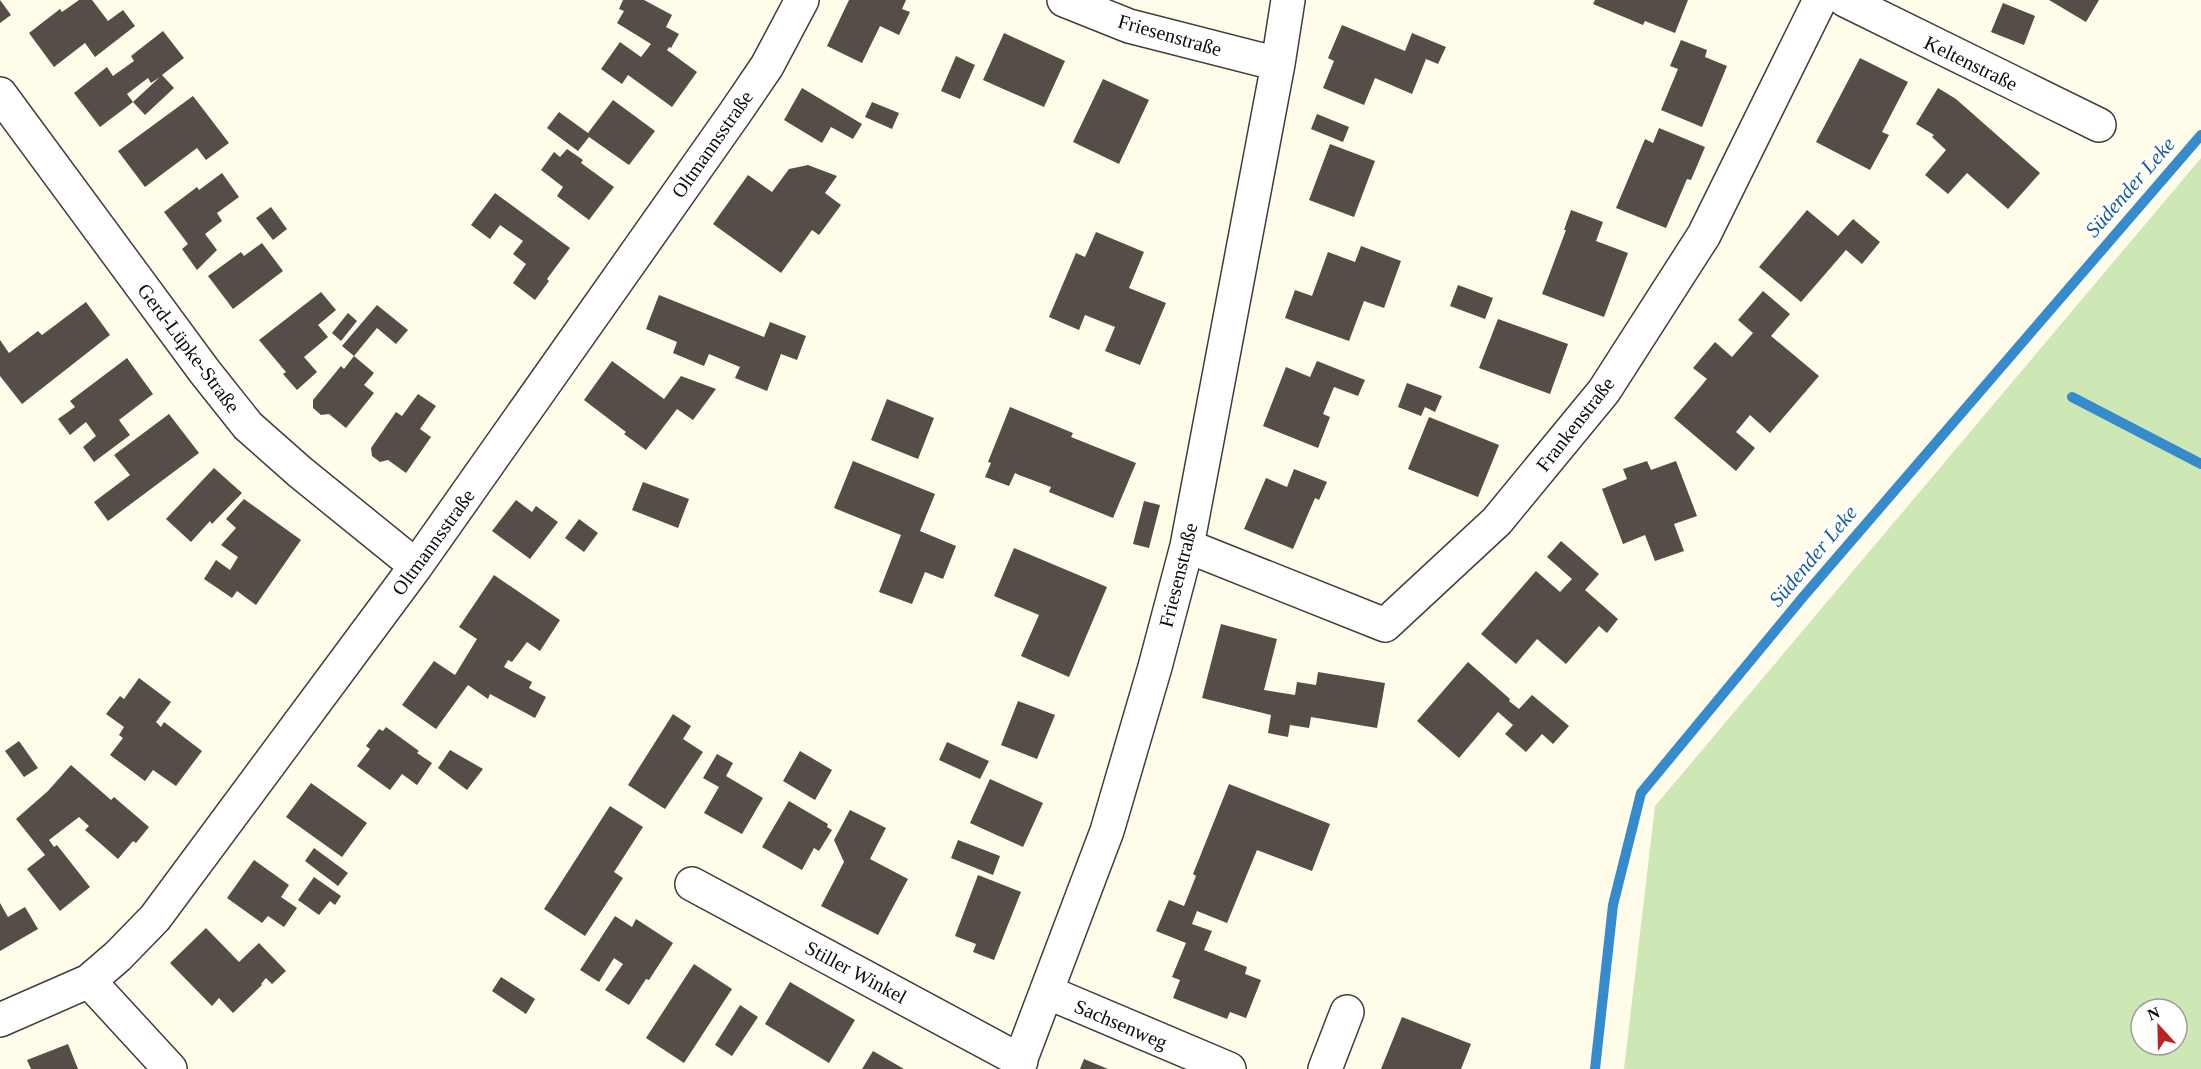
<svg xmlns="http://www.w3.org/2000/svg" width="2201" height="1069" viewBox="0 0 2201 1069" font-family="'Times New Roman',serif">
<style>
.green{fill:#cde8b4;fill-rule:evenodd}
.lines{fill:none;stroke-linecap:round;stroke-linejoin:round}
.stream{stroke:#368bcd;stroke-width:10}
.building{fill:#544d48}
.minor-casing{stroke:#3e3e3e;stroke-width:36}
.minor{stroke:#fff;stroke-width:33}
.labels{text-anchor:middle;stroke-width:6;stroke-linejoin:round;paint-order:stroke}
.street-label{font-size:20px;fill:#0b0b0b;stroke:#fff}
.water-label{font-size:21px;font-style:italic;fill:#165c9c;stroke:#fff}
</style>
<rect width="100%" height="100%" fill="#fffce9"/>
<path class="green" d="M2201 158V1069H1624L1655 806ZM2141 1009H2177V1045H2141Z"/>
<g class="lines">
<path class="stream" d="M2072 397 2201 464
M1595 1069 1613 905 1641 793 1803 597 2201 135"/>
</g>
<path class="building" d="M0 0 11 15 0 23Z
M79 0H92L108 21 123 10 135 26 95 57 85 43 54 67 29 33 60 9 62 12Z
M623 0H644L672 15 666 27 679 34 671 48 669 47 667 50 697 72 672 107 628 75 622 84 601 69 620 42 641 57 651 44 617 23 624 11 619 9Z
M849 0H906L902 9 910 12 899 35 880 26 862 63 827 46Z
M1595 0H1688L1675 33 1645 21 1643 25 1593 4Z
M2049 0H2099L2086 22Z
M2003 3 2035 16 2024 45 1991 32Z
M1342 25 1405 51 1412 33 1446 47 1438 64 1426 59 1412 94 1375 78 1364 105 1323 88 1334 61 1328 58Z
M163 31 184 58 162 75 174 88 145 115 133 102 160 77 151 83 148 78 127 94 133 102 100 127 74 93 107 67 113 76 134 61 131 56Z
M1004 33 1065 61 1044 107 983 80Z
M1681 40 1707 50 1705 57 1727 66 1702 127 1661 110 1678 69 1670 66Z
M956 56 975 65 960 99 941 91Z
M1860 58 1908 82 1882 132 1889 135 1870 170 1816 142Z
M1103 79 1149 100 1119 164 1073 142Z
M802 88 862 124 853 139 831 127 822 143 784 120Z
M1938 88 1956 99 2040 173 2008 209 1967 173 1948 194 1925 175 1946 150 1932 137 1934 135 1916 124Z
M193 96 229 143 206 160 197 148 145 187 118 151Z
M613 100 655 131 629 165 589 137 578 151 547 128 559 112 588 133Z
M872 102 899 113 892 129 865 117Z
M1317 114 1349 127 1343 142 1311 129Z
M1659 128 1705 147 1691 180 1687 179 1666 228 1616 208 1645 139 1653 143Z
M1330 144 1375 161 1354 217 1309 200Z
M567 149 583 160 581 163 614 187 589 220 557 196 563 187 541 170 554 152 560 157Z
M808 165 837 176 825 193 841 205 819 235 812 230 781 273 713 224 748 175 772 192 789 169Z
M222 173 239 197 217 213 222 221 205 234 217 250 197 270 182 249 188 244 164 212 197 187 199 190Z
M495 193 570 248 547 279 549 281 535 300 513 283 526 264 513 254 523 241 500 225 490 239 471 225Z
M271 207 287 229 273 240 256 218Z
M1571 210 1603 222 1596 241 1628 253 1604 317 1542 294 1566 230H1564Z
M1807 210 1838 236 1853 219 1880 242 1862 264 1846 250 1801 302 1759 267Z
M1096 232 1144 252 1129 288 1166 303 1140 365 1105 351 1115 327 1085 315 1079 330 1049 317 1076 253 1085 257Z
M262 243 283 271 233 309 208 276 241 252 244 256Z
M1361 246 1401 261 1384 308 1364 301 1349 341 1285 318 1295 290 1312 296 1328 252 1355 262Z
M1458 285 1493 298 1485 319 1450 306Z
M1763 291 1790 314 1771 336 1819 376 1770 433 1750 415 1736 432 1755 448 1736 471 1674 418 1707 379 1693 368 1715 342 1732 357 1753 333 1738 320Z
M321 292 336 310 318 325 328 337 304 357 317 372 297 390 283 374 286 372 259 340Z
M659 295 764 337 770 322 806 336 797 360 781 354 767 391 735 378 740 367 709 354 704 366 673 353 677 342 646 329Z
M86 302 110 335 22 404 0 376V340L9 353 38 331 42 335Z
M377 305 408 330 396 344 377 328 354 356 342 346Z
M348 313 357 321 341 341 332 333Z
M1498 319 1568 344 1550 394 1479 368Z
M354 356 374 373 364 385 374 393 346 428 329 414 321 415 313 408V400L341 366 344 369Z
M127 358 153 394 119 420 130 435 94 462 83 447 96 436 86 422 70 435 58 419 75 407 70 401Z
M612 361 664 399 681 376 716 389 693 420 677 409 646 450 624 434 626 432 584 400Z
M1317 361 1365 380 1358 396 1334 387 1323 414 1330 417 1318 448 1263 426 1286 367 1310 377Z
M1407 383 1442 396 1435 412 1425 407 1421 416 1398 407Z
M418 394 436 406 420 429 431 437 406 473 388 460 380 462 372 456 371 448 396 412 402 416Z
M887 399 934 418 918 459 871 440Z
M1010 407 1073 433 1071 437 1136 463 1113 518 1049 492 1051 487 1019 475 1015 473 1009 486 985 477 991 463 988 462Z
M169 414 199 453 108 521 94 502 130 475 114 455Z
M1429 417 1499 445 1478 497 1408 469Z
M853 461 935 494 920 531 956 546 943 579 925 572 912 604 879 592 901 535 834 508Z
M1647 461 1651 470 1676 461 1697 516 1674 524 1684 551 1655 561 1645 535 1623 544 1602 489 1627 479 1623 469Z
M214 468 242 493 212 524 210 521 191 542 166 519Z
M1294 469 1327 482 1319 500 1315 498 1293 549 1244 529 1266 478 1287 487Z
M643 482 689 499 678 528 632 510Z
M244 499 301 540 256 605 237 591 232 598 204 579 216 560 230 570 238 557 221 545 236 528 226 519Z
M516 500 532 512 536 506 558 522 530 559 492 531Z
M1144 501 1160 505 1149 548 1133 544Z
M579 519 598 533 584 552 565 538Z
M1561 541 1599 574 1585 590 1618 619 1607 633 1599 626 1566 664 1537 639 1516 664 1481 634 1536 571 1560 592 1572 579 1547 557Z
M1014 548 1107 587 1069 677 1021 656 1039 615 994 596Z
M494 575 560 620 540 651 527 642 512 662 508 660 504 667 532 682 529 688 546 697 535 718 490 694 488 699 468 685 436 729 402 705 434 661 455 675 477 639 459 627Z
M1221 624 1277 639 1264 690 1295 695 1297 682 1316 685 1318 672 1385 683 1377 728 1311 717 1309 728 1290 725 1288 737 1268 733 1271 715 1202 698Z
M1468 662 1510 699 1509 701 1519 709 1532 695 1569 726 1553 744 1542 734 1526 752 1505 734 1513 725 1498 712 1459 758 1417 721Z
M139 678 171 702 156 722 161 727 164 722 202 751 176 786 153 770 145 781 110 755 123 738 119 735 124 727 106 714 120 696 124 699Z
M1018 701 1055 715 1037 759 1001 745Z
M673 714 691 726 683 739 703 752 665 809 628 785Z
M386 727 419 751 417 753 432 763 417 785 402 774 390 790 357 766 370 749 366 746 379 729 383 731Z
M19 741 38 768 24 777 5 751Z
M947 742 989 761 980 779 939 760Z
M450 750 483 769 467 790 438 768Z
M800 751 832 770 815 800 783 781Z
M717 754 733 763 726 776 763 798 742 834 704 813 719 787 703 778Z
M71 765 111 800 114 797 149 827 136 843 133 841 118 859 85 830 89 826 79 817 49 840 54 847 57 845 90 887 60 911 27 869 45 855 16 819 48 791Z
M990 779 1043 803 1023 847 970 823Z
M311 783 367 823 342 857 286 817Z
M1229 784 1330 824 1312 871 1257 850 1227 923 1197 911 1192 924 1212 931 1204 950 1247 967 1245 974 1261 980 1246 1018 1230 1012 1227 1019 1173 998 1180 980 1172 977 1186 943 1156 931 1169 900 1184 906 1196 876 1193 874Z
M789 801 828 824 827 827 832 830 819 851 814 848 802 870 762 847Z
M610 806 643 827 614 872 623 878 585 936 544 909Z
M850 810 886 828 870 859 908 879 878 935 821 906 844 862 834 840Z
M958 840 1000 856 993 875 951 858Z
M314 848 348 873 338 886 305 861Z
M254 860 289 885 281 897 297 908 284 927 268 916 262 923 227 898Z
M978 875 1021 892 994 960 973 952 976 944 955 936Z
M314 877 341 896 335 905 330 901 319 915 298 900Z
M0 903 8 917 25 907 38 929 0 951Z
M615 916 632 927 636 919 673 943 649 980 646 979 629 1005 605 990 623 964 614 958 599 982 580 970Z
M206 928 239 962 259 943 286 971 272 984 266 978 261 984 262 985 233 1013 219 998 212 1006 170 963Z
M694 964 732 989 684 1063 646 1038Z
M501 977 535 999 526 1014 492 991Z
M790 982 855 1020 829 1063 765 1024Z
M740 1005 758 1017 732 1056 715 1045Z
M1402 1017 1471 1044 1461 1069H1381Z
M68 1044 78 1069H31L27 1060Z
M873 1051 904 1069H862Z
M1084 1059 1108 1069H1080Z"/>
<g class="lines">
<defs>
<path id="minor" d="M1064 0 1129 26 1278 64
M1845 0 2099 125
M0 94 205 372 248 426 300 472 416 566
M1187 546 1385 625 1497 521 1604 391 1704 235 1820 0
M692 884 1021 1061
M89 981 170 1069
M1047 992 1229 1069
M0 1020 89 981 118 956 155 918 416 566 735 113 767 66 802 0
M1017 1069 1107 831 1155 667 1187 546 1278 64 1288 0
M1325 1069 1347 1012"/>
</defs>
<use href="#minor" class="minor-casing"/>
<use href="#minor" class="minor"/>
</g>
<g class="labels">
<g class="street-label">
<text transform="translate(1170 35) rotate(16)" y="7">Friesenstraße</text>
<text transform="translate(1971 63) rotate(26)" y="7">Keltenstraße</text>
<text transform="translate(712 144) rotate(-55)" y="7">Oltmannsstraße</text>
<text transform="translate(189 348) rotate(53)" y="7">Gerd-Lüpke-Straße</text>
<text transform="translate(1575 424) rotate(-52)" y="7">Frankenstraße</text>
<text transform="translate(433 542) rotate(-54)" y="7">Oltmannsstraße</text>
<text transform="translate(1178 575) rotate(-76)" y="7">Friesenstraße</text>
<text transform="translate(856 972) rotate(28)" y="7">Stiller Winkel</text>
<text transform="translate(1121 1024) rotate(23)" y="7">Sachsenweg</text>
</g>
<g class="water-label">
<text transform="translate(2130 187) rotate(-49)" y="7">Südender Leke</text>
<text transform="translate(1813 556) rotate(-50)" y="7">Südender Leke</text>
</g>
</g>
<g transform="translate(2159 1027) rotate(338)"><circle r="28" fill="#ffffff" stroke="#9d9d9d" stroke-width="1.5"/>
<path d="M0-4.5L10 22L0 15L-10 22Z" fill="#ba2426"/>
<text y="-9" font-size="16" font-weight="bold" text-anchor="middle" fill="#0b0b0b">N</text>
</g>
</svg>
